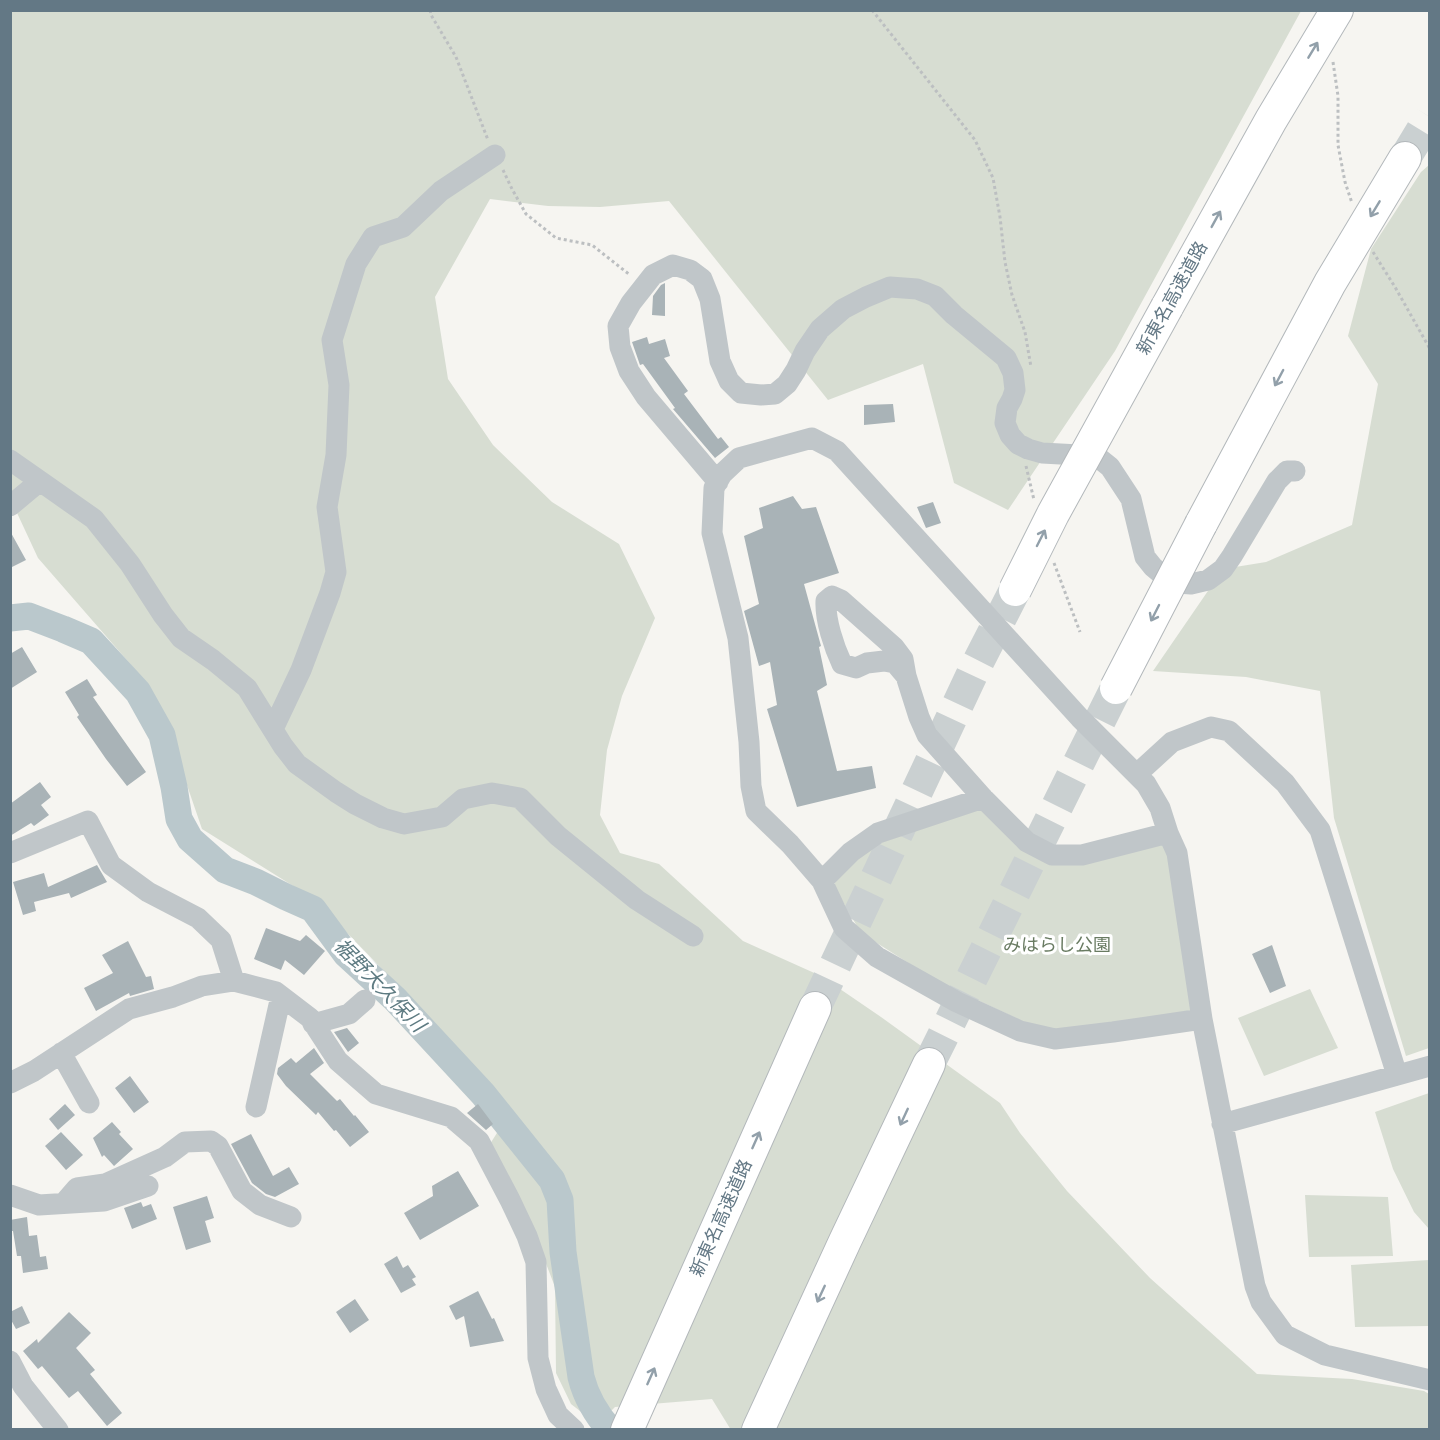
<svg xmlns="http://www.w3.org/2000/svg" width="1440" height="1440" viewBox="0 0 1440 1440" font-family="'Space Grotesk','Noto Sans JP',sans-serif">
<style>
.green{fill:#d7ddd2}
.lines{fill:none;stroke-linecap:round;stroke-linejoin:round}
.river{stroke:#bac8cc;stroke-width:27}
.building{fill:#a9b3b7}
.highway-tunnel{stroke:#cad0d1;stroke-width:32;stroke-dasharray:32 16;stroke-linecap:butt}
.highway-casing{stroke:#b3b8bb;stroke-width:34}
.path{stroke:#bcbfc1;stroke-width:3;stroke-dasharray:3 3;stroke-linecap:butt}
.minor{stroke:#c0c6c9;stroke-width:21}
.highway{stroke:#fff;stroke-width:32}
.highway-bridge-casing{stroke:#b3b8bb;stroke-width:34;stroke-linecap:butt}
.highway-bridge{stroke:#fff;stroke-width:32}
.oneway{stroke:#92a0aa}
.labels{text-anchor:middle;stroke-width:6;stroke-linejoin:round;paint-order:stroke}
.street-label{font-size:18px;fill:#637885;stroke:#fff}
.park-label{font-size:18px;fill:#697b62;stroke:#fff}
.water-label{font-size:20px;font-style:italic;fill:#5e7b82;stroke:#fff}
</style>
<rect width="100%" height="100%" fill="#f6f5f1"/>
<path class="green" d="M10 11H1301L1115 351 1008 510 954 483 923 364 828 400 669 201 600 207 548 206 490 199 435 297 448 379 493 445 552 502 619 544 655 618 622 696 607 750 600 815 620 853 659 864 743 941 821 976 881 1017 1000 1103 1020 1133 1067 1191 1150 1278 1257 1374 1352 1379 1424 1391 1429 1394V1429L731 1430 712 1399 615 1407 611 1411 603 1429 571 1404 556 1373 555 1287 530 1222 490 1144 507 1117 422 1010 314 899 202 829 163 715 132 666 38 558 11 500Z
M1429 165V1048L1406 1056 1334 818 1320 691 1246 677 1153 671 1223 569 1266 562 1352 525 1378 384 1348 336 1371 249 1421 172Z
M981 808 1017 845H1163L1173 855 1195 1005 1187 1016 1051 1031 1022 1021 937 981 861 933 833 885 862 849Z
M1310 989 1338 1048 1264 1076 1238 1018Z
M1429 1093H1430L1429 1229 1414 1212 1393 1169 1375 1112Z
M1305 1195 1388 1197 1393 1256 1309 1257Z
M1429 1260V1326L1355 1327 1351 1265Z"/>
<g class="lines">
<path class="river" d="M10 618 29 616 63 629 91 641 138 692 162 735 174 787 179 819 190 839 225 870 256 882 286 897 313 909 346 954 395 999 483 1094 552 1180 560 1200 563 1252 581 1377C586 1397 596 1414 610 1430"/>
</g>
<path class="building" d="M665 283V316L652 315 653 296 661 285Z
M647 337 649 344 665 339 670 356 664 358 688 391 684 394 718 439 721 437 729 447 715 458 673 409 675 408 643 364 640 365 632 342Z
M893 404 895 422 864 425V405Z
M793 496 802 509 816 507 839 573 804 584 821 646 819 647 827 685 817 691 837 771 872 766 876 788 797 807 767 709 777 705 770 662 759 666 744 611 759 604 744 536 763 528 759 508Z
M933 502 941 523 926 528 917 507Z
M10 531 26 560 10 568Z
M22 647 37 672 10 689V654Z
M87 679 97 695 93 697 146 772 127 786 106 759 77 717 79 715 65 692Z
M40 782 51 797 41 805 49 815 34 826 31 823 10 836V804Z
M97 865 107 882 71 898 69 893 34 902 36 911 23 915 13 882 44 873 48 887Z
M266 928 300 941 306 935 325 951 304 975 285 960 281 970 254 959Z
M128 941 146 977 151 976 154 989 130 996 129 993 96 1011 84 988 113 973 102 955Z
M1272 945 1286 986 1270 993 1252 954Z
M347 1028 359 1043 348 1052 334 1032Z
M314 1048 324 1063 310 1074 337 1101 340 1099 354 1116 355 1115 369 1132 350 1147 336 1130 334 1131 318 1112 316 1115 286 1086 277 1074 278 1068 291 1058 296 1063Z
M130 1076 149 1102 134 1113 115 1088Z
M65 1104 75 1115 58 1130 49 1119Z
M478 1104 493 1124 486 1130 467 1113Z
M112 1122 121 1132 119 1134 133 1149 114 1166 104 1155 102 1157 93 1138Z
M61 1132 83 1155 66 1170 45 1146Z
M251 1134 273 1176 289 1167 299 1184 275 1197 266 1194 252 1183 231 1144Z
M458 1171 479 1206 420 1240 404 1213 433 1196 432 1186Z
M207 1196 214 1218 205 1221 211 1242 186 1250 173 1207Z
M141 1202 143 1207 151 1204 157 1219 132 1229 124 1208Z
M27 1217 29 1236 37 1235 40 1257 46 1256 48 1269 23 1273 21 1256H17L13 1231H10V1220Z
M397 1256 403 1268 408 1265 416 1277 412 1279 416 1285 401 1293 384 1264Z
M478 1291 492 1319 494 1318 504 1341 470 1347 464 1316 456 1320 449 1306Z
M355 1299 369 1320 350 1333 336 1312Z
M22 1306 30 1323 16 1329 10 1318V1312Z
M69 1312 91 1333 76 1348 95 1370 90 1374 122 1413 107 1426 78 1391 69 1398 42 1366 38 1369 23 1351 37 1339 38 1343Z"/>
<g class="lines">
<path class="highway-tunnel" d="M1405 158 1430 117
M815 1008 974 670 1015 590
M929 1064 1116 688"/>
<defs>
<path id="highway" d="M1167 307 1271 120 1337 10
M1201 524 1330 283 1405 158
M627 1430 815 1008
M758 1430 845 1241 929 1064"/>
</defs>
<use href="#highway" class="highway-casing"/>
<path class="path" d="M430 10 431 15 456 57 488 140
M872 10 975 140 993 178 1000 217 1005 262 1012 295 1025 332 1031 367
M1333 62 1338 96V145L1345 182 1352 203
M503 170 512 189 526 214 556 238 592 245 630 275
M1373 252 1395 287 1430 349
M1026 466 1034 500
M1054 563 1080 632"/>
<path class="minor" d="M10 460 40 481
M718 482 646 397 629 371 620 347 618 326 631 303 653 275 673 265 690 270 702 279 710 299 720 361 729 381 741 393 761 395 775 394 787 384 796 370 805 351 820 329 843 309 866 297 890 287 917 289 935 296 954 315 1006 358 1013 373 1015 390 1012 399 1007 408 1005 423 1010 435 1018 444 1028 449 1042 453 1079 455 1100 459 1110 467 1131 499 1145 557 1153 567 1165 577 1178 583 1191 584 1208 580 1223 569 1232 556 1277 481 1287 471H1295
M10 506 40 481 94 519 130 564 163 615 181 638 213 660 247 688 283 746 297 764 336 792 355 804 383 818 404 824 442 817 463 799 492 793 520 798 558 836 637 900 693 936
M906 676 903 659 894 647 841 600 832 596 826 601C825 620 834 647 842 664L856 668 867 663 884 661 895 663 906 676 919 717 927 735 983 798 1027 842 1052 855H1082L1168 833
M273 729 301 670 330 593 336 572 327 507 336 455 339 385 332 340 356 264 373 237 403 227 441 191 495 155
M1137 774 1172 742 1211 727 1229 731 1285 783 1320 830 1397 1075
M10 853 88 821 111 865 148 892 198 918 221 940 234 981
M822 881 851 852 878 833 983 798
M1202 1019 1113 1032 1055 1039 1020 1031 957 1002 877 957 844 928 822 881 790 844 756 811 751 786 749 742 738 638 712 533 714 488 722 474 739 458 812 438 837 451 1080 718 1146 784 1160 808 1168 833 1177 853 1202 1019 1255 1286 1261 1302 1285 1335 1325 1355 1430 1380
M313 1024 349 1014 365 1000
M61 1053 89 1103
M10 1083 34 1071 129 1009 173 997 202 986 234 981 276 992 310 1018 338 1061 376 1094 451 1117 479 1141 510 1200 527 1236 536 1262 538 1358 546 1389 558 1415 574 1430
M256 1107 281 996
M1222 1124 1430 1066
M10 1195 39 1205 104 1201 148 1186
M64 1203 77 1188 105 1184 165 1157 185 1142 211 1141 218 1146 242 1191 260 1205 291 1217
M10 1361 23 1386 58 1430"/>
<use href="#highway" class="highway"/>
<defs>
<path id="highway-bridge" d="M1015 590 1053 514 1167 307
M1116 688 1201 524"/>
</defs>
<use href="#highway-bridge" class="highway-bridge-casing"/>
<use href="#highway-bridge" class="highway-bridge"/>
</g>
<defs><path id="oneway-shaft" d="M-6 0H5M1.5-3L5.5 0L1.5 3" fill="none" stroke-width="1.6" stroke-linecap="round" stroke-linejoin="round" transform="scale(1.5)"/></defs>
<g class="oneway">
<use href="#oneway-shaft" transform="translate(1313 50) rotate(-59)"/>
<use href="#oneway-shaft" transform="translate(1375 209) rotate(121)"/>
<use href="#oneway-shaft" transform="translate(1216 219) rotate(-61)"/>
<use href="#oneway-shaft" transform="translate(1279 378) rotate(118)"/>
<use href="#oneway-shaft" transform="translate(1041 538) rotate(-63)"/>
<use href="#oneway-shaft" transform="translate(1155 613) rotate(117)"/>
<use href="#oneway-shaft" transform="translate(904 1117) rotate(115)"/>
<use href="#oneway-shaft" transform="translate(756 1140) rotate(-66)"/>
<use href="#oneway-shaft" transform="translate(821 1294) rotate(115)"/>
<use href="#oneway-shaft" transform="translate(651 1376) rotate(-66)"/>
</g>
<g class="labels">
<g class="street-label">
<text transform="translate(1172 298) rotate(-61)" y="6">新東名高速道路</text>
<text transform="translate(721 1218) rotate(-66)" y="6">新東名高速道路</text>
</g>
<g class="park-label">
<text x="1057" y="951">みはらし公園</text>
</g>
<g class="water-label">
<text transform="translate(380 985) rotate(46)" y="7">裾野大久保川</text>
</g>
</g>
<rect width="1440" height="1440" fill="none" stroke="#637885" stroke-width="24"/>
</svg>
